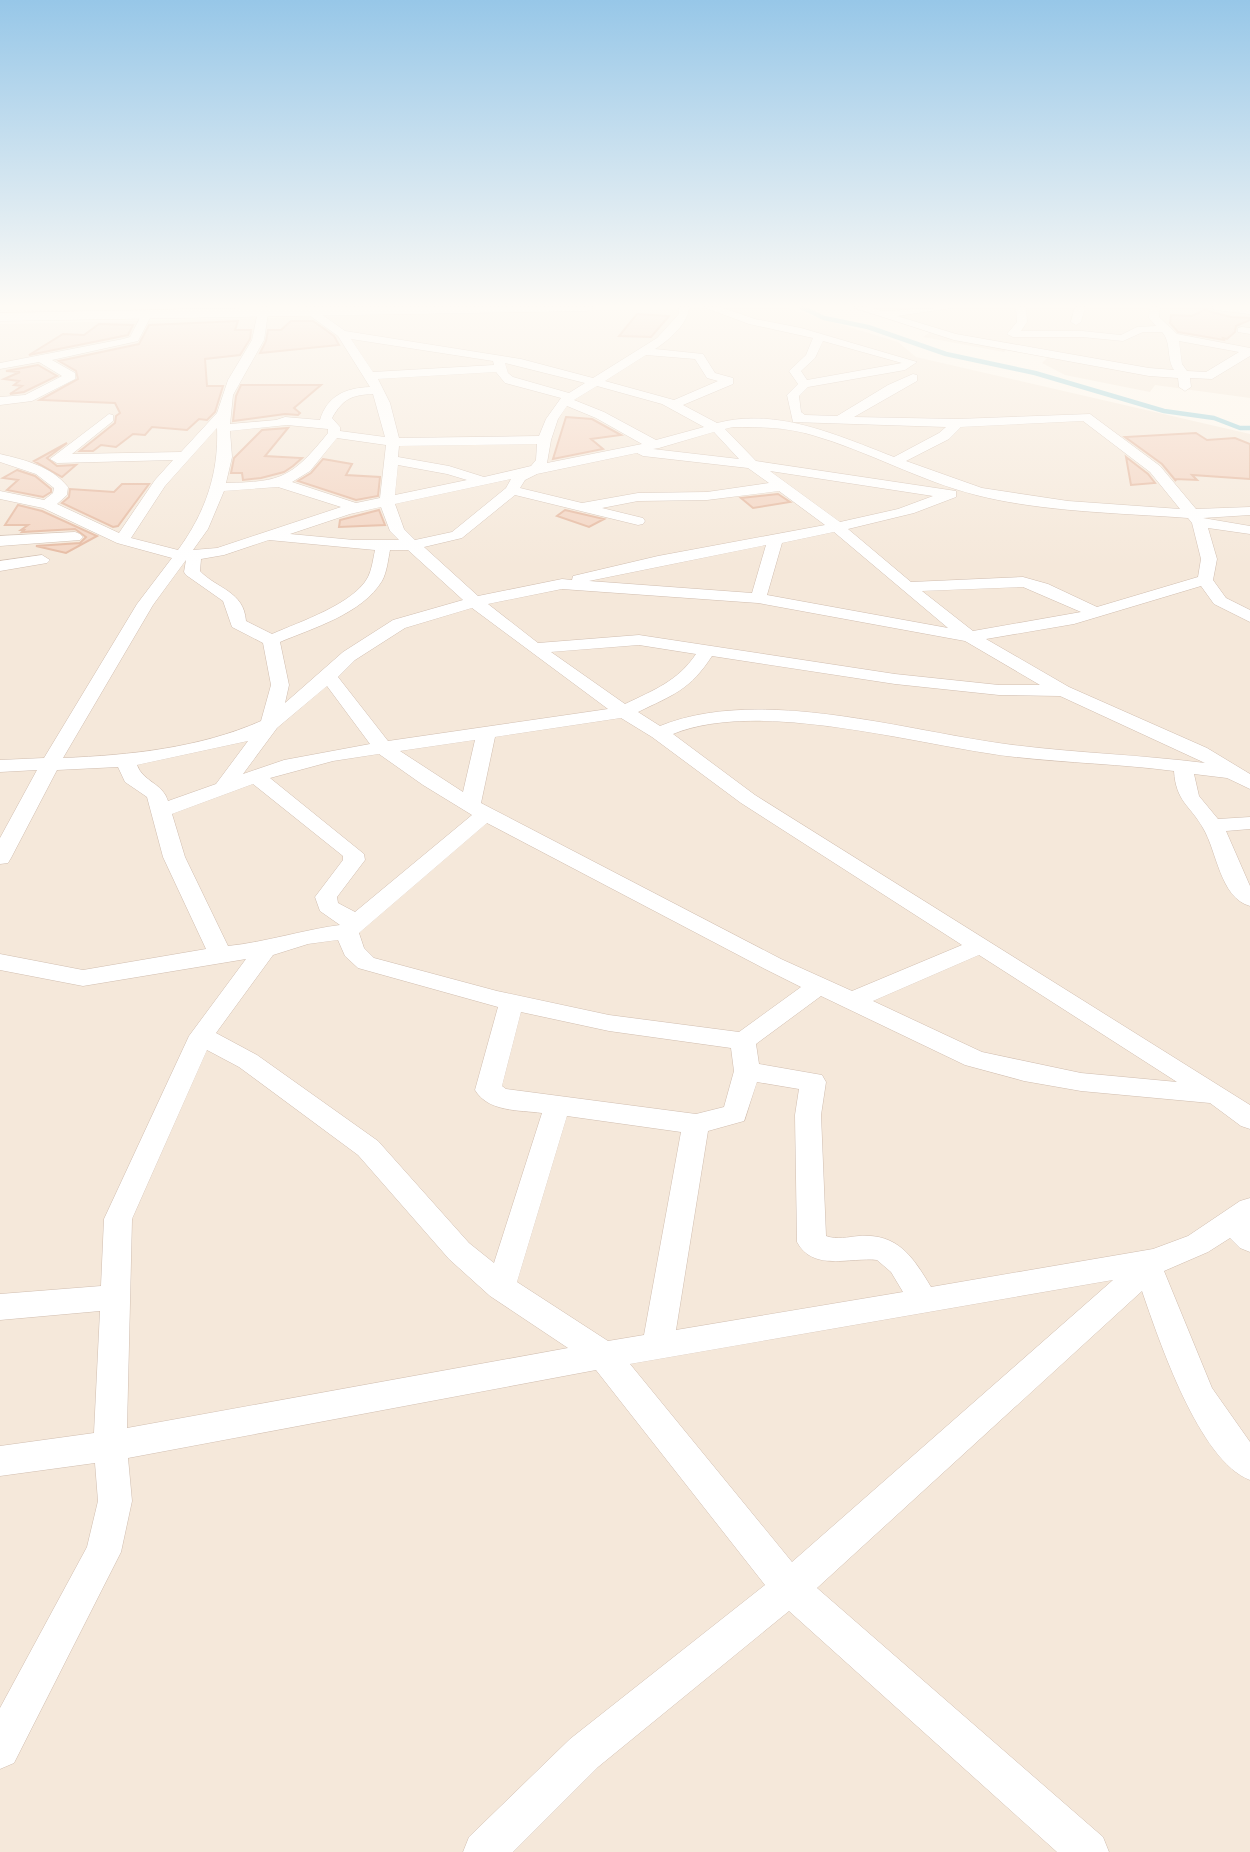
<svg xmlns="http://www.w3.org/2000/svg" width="1250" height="1852" viewBox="0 0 1250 1852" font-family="'Asap Condensed',sans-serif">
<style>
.residential{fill:#f5e8da}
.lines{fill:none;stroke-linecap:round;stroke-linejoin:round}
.stream{stroke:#a5d3da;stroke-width:4.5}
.building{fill:#f3d5c3;stroke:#e6bba3;stroke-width:2}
.street-casing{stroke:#d1beb0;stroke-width:1}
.secondary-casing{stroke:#d6c0b0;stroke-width:1}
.street{fill:#fff;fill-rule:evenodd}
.secondary{fill:#fff;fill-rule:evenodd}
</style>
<rect width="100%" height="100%" fill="#fdf6ec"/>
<path class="residential" d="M864 307H1250V398L1155 385 1150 392 1065 375 1042 363 1052 353 1010 346 1004 352 923 337 932 331Z
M704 308H787L898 342 916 357 1250 434V1852H0V324Z"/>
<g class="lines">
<path class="stream" d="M801 307 824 318 868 327 946 354 1035 373 1164 411 1214 418 1240 428H1250"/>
</g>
<path class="building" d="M1204 310 1231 317 1250 318V320L1236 326 1235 332 1227 339 1223 338 1224 340 1178 332 1170 323 1171 315 1192 316Z
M637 314 669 316 651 337 619 336Z
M238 321 235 330H251L250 339 240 355 205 359 207 386H223L215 412 207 420 199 419 187 430 152 427 145 435 133 434 116 447 101 445 93 451H80L115 423 116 416 120 413 115 403 40 400 78 379 76 371 59 361 139 344 149 325Z
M291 321H313L334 336 339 345 260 353 266 341 268 330H281Z
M99 324 133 325 128 335 29 355 63 334 84 335Z
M38 365 57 376 24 392 10 394 22 386 14 385 19 381 4 379 20 372 6 371Z
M241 385H321L294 408 300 413 298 415 285 414 233 421 236 396Z
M566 417 592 419 621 435 591 439 603 449 553 459Z
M288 428 265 456 302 458 293 466 284 472 261 478 243 480 242 473H231L234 458 262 430Z
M1196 433 1207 440 1235 438 1250 444V479L1192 475 1197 480 1175 479 1176 481 1162 464 1125 437Z
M67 443 47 458 57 466 76 465 62 477 34 461Z
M1126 457 1148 474 1155 483 1131 485Z
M323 459 352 464 346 475 380 477 378 496 356 500 298 481 311 473Z
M17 470 35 476 51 489V492L43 497 7 490 18 480 3 478Z
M122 484H149L118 526 113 527 62 503 69 497 70 489 114 492Z
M778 494 790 502 753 508 741 498Z
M18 505 42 511 97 536 66 553 36 546 80 543 86 537 75 529 22 532 24 530H21L28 525H5Z
M379 510 385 525 339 527 340 520Z
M565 510 604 519 589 527 557 516Z"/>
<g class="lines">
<defs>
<path id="street" d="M259 307H269L264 340 233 395 230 424 276 420 285 417 320 420C327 396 345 388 370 387L338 336 309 315V311H317L345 331 521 359 593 378 657 338 679 314V307H689C689 323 668 341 655 349L703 354 715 373 733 378V384L683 405 717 423C777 407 839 436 894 457L939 433 946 427 793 422 787 395 798 384 789 371 806 355 813 338 749 324 703 307H720L755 319 801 328 917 362 905 370 808 387 799 396 801 412 805 415 837 416 888 385 913 374 917 375V381L854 417 957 419 1090 414 1160 466 1196 509 1250 507V515L1203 518 1250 526V534L1208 528 1217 559 1213 580 1226 598 1250 610V622L1214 604 1201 586 1074 624 986 639 1069 687 1207 748 1250 774V789L1227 778 1194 774 1199 796 1218 819 1250 817V829L1226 831 1250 886V906C1220 898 1217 851 1203 828 1190 805 1176 802 1174 771 1121 764 1068 763 1015 757 919 746 762 698 673 734L755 795 1250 1105V1129L1241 1126 1210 1103 1081 1091 1024 1081 965 1065 821 996 756 1044 759 1064 822 1075 826 1082 821 1115 826 1236C837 1240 848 1237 859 1236 898 1233 913 1257 931 1287L1153 1249 1188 1236 1240 1201 1250 1198V1252L1240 1248 1230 1238 1208 1252 1164 1271 1212 1388 1250 1442V1480C1199 1461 1159 1340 1142 1291L817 1588 1103 1837 1109 1852H1057L789 1611 598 1767 513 1852H463L469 1837 570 1739 765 1585 596 1370 128 1458 132 1501 121 1552 14 1763 0 1769V1708L87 1547 98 1501 95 1463 0 1476V1446L94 1433 100 1311 0 1320V1294L101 1286 104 1219 189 1036 246 959 83 986 0 970V954L83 970 206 949 163 857 147 797 125 782 118 767 57 770 11 858 8 863 0 864V838L37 770 0 772V760L44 758 137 604 172 558 117 543 43 508 0 499V491L44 500 53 493 54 488 36 474 0 462V454C25 460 51 466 68 487L67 495 57 504 119 533 155 480 173 460 57 463 50 459 109 414 113 415V421L72 454 181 452 217 413 228 380 252 340ZM351 339 493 361 494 365 373 372ZM823 341 902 363 807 380 801 371 815 358ZM646 355 695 359 707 378 718 381 674 400 605 381ZM505 363 585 383 569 393 513 377 508 373ZM496 372 505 383 561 398 546 419 539 436 399 438 390 403 378 379ZM597 386 662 404 704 427 656 440 604 412 574 400ZM373 394 385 437 340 431V427L332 418C343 399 351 395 373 394ZM567 406 596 418 642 444 547 463 551 440 558 419ZM1083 421 1150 472 1180 509 1068 501 982 488 906 461 949 439 961 427ZM287 425 328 429V433C292 477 283 482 226 483L232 457 230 431ZM733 427C759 427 786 427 812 435 868 451 920 481 976 495 1042 512 1120 513 1188 518L1192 523 1201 559 1198 577 1097 607 1048 584 1023 577 911 582 848 529 914 513 956 497V491L756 461 725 429ZM217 428C219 474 205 513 178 550L131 538 165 486ZM714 432 739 459 653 449 659 448ZM337 438 386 445 380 498 356 503 292 482 310 471ZM537 444 536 460 531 466 484 477 449 466 398 457 399 446ZM637 453 643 456 748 468 769 483 707 492 638 493 582 503 520 488 525 480 537 474ZM398 465 447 474 467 480 395 495ZM770 471 933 496 898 509 840 522ZM511 479 506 488 452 532 415 540 404 529 395 504ZM278 487 341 507 217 548 193 550 208 529 224 491ZM779 491 825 525 658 556 573 576 572 580 562 579 478 596 424 547 462 538 515 495 638 525 643 524 645 521 643 518 602 508 638 501 707 500ZM381 507 390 531 399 540H354L290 534 350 514ZM834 532 948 628 767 595 782 543ZM269 540 375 550C373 559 372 569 368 577 354 604 299 622 272 634L246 621C244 591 217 589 200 571L201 559 224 555ZM766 545 752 593 589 581ZM390 550H408L463 600 393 620 343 652 285 703 289 685 280 642C313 628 362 614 382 581 387 572 388 560 390 550ZM186 560 184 572 186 575 223 601 232 627 263 643 271 685 261 721C199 748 131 755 63 758L153 605ZM1023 587 1081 612 973 631 922 591ZM562 589 758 603 965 641 1040 685H999L895 674 639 635 538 643 488 604ZM472 608 608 709 388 741 338 677 355 660 405 628ZM639 645 696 654C678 681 654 690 625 704L551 652ZM712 656 895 684 999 695 1060 696 1205 763C1141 755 1077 753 1013 745 908 732 761 685 660 726L638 712C673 695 690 690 712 656ZM327 686 370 744 284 760 243 774 277 728ZM621 718 652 737 741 803 962 945 852 991 781 959 481 803 495 737ZM475 740 463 792 400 751ZM248 741 216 784 168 801C163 783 143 782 137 765ZM379 754 423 785 472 815 355 912 338 903 337 897 365 860 364 854 270 778 333 761ZM253 784 343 856V860L315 897 320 911 340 925C302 930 266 942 228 946L185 857 172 814ZM487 823 765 969 801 987 739 1032 609 1015 497 991 374 958 364 948 359 933ZM338 940 345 956 358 968 498 1007 475 1090C488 1112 519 1110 542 1113L494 1263 469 1243 378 1141 257 1055 216 1033 273 955 308 944ZM979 955 1177 1082 1081 1073 982 1052 873 1001ZM521 1012 609 1031 731 1048 734 1071 724 1107 696 1114 506 1089 502 1086ZM207 1050 239 1067 358 1155 449 1259 490 1296 568 1348 127 1428 132 1219ZM757 1082 799 1089 795 1115 797 1242C813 1272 850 1257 877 1260L891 1272 903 1292 676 1330 708 1131 744 1121ZM567 1116 681 1132 644 1335 608 1341 517 1282ZM1113 1280 792 1562 630 1364Z
M852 307H869L882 311 958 307 897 316 956 334 1149 368 1174 370C1166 358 1172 343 1162 332H1143L1123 341 1082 337H1013L1007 334 1017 322 1016 307H1026L1027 322 1021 331H1082L1121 335 1137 327 1156 326 1149 318 1150 307H1160L1159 317 1177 334 1250 348V356L1212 379 1190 378 1191 387 1185 391 1179 387 1178 378 1149 376 954 340ZM1179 341 1239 352 1206 372 1187 371 1182 364Z
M1075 307H1085L1081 322 1076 325 1071 322Z
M1210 307 1250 308V314L1215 310Z
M142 314 151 316 138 341 52 360 75 373V379L32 401 0 405V397L25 395 62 376 39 362 0 369V363L123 339 130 337Z
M1242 327 1250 328V334L1238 332V328Z
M75 532 80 534 83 537 80 540 0 546V536Z
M42 555 50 560 47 563 0 571V561Z"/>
<path id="secondary" d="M304 307H594L587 311 0 321V313Z"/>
</defs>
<use href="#street" class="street-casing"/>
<use href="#secondary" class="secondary-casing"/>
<use href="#street" class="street"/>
<use href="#secondary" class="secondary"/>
</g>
<linearGradient id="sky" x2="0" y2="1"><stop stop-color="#97c7e8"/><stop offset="0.54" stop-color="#fefbf6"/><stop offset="1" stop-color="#fefbf6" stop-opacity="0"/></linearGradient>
<rect width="1250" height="567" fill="url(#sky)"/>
</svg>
